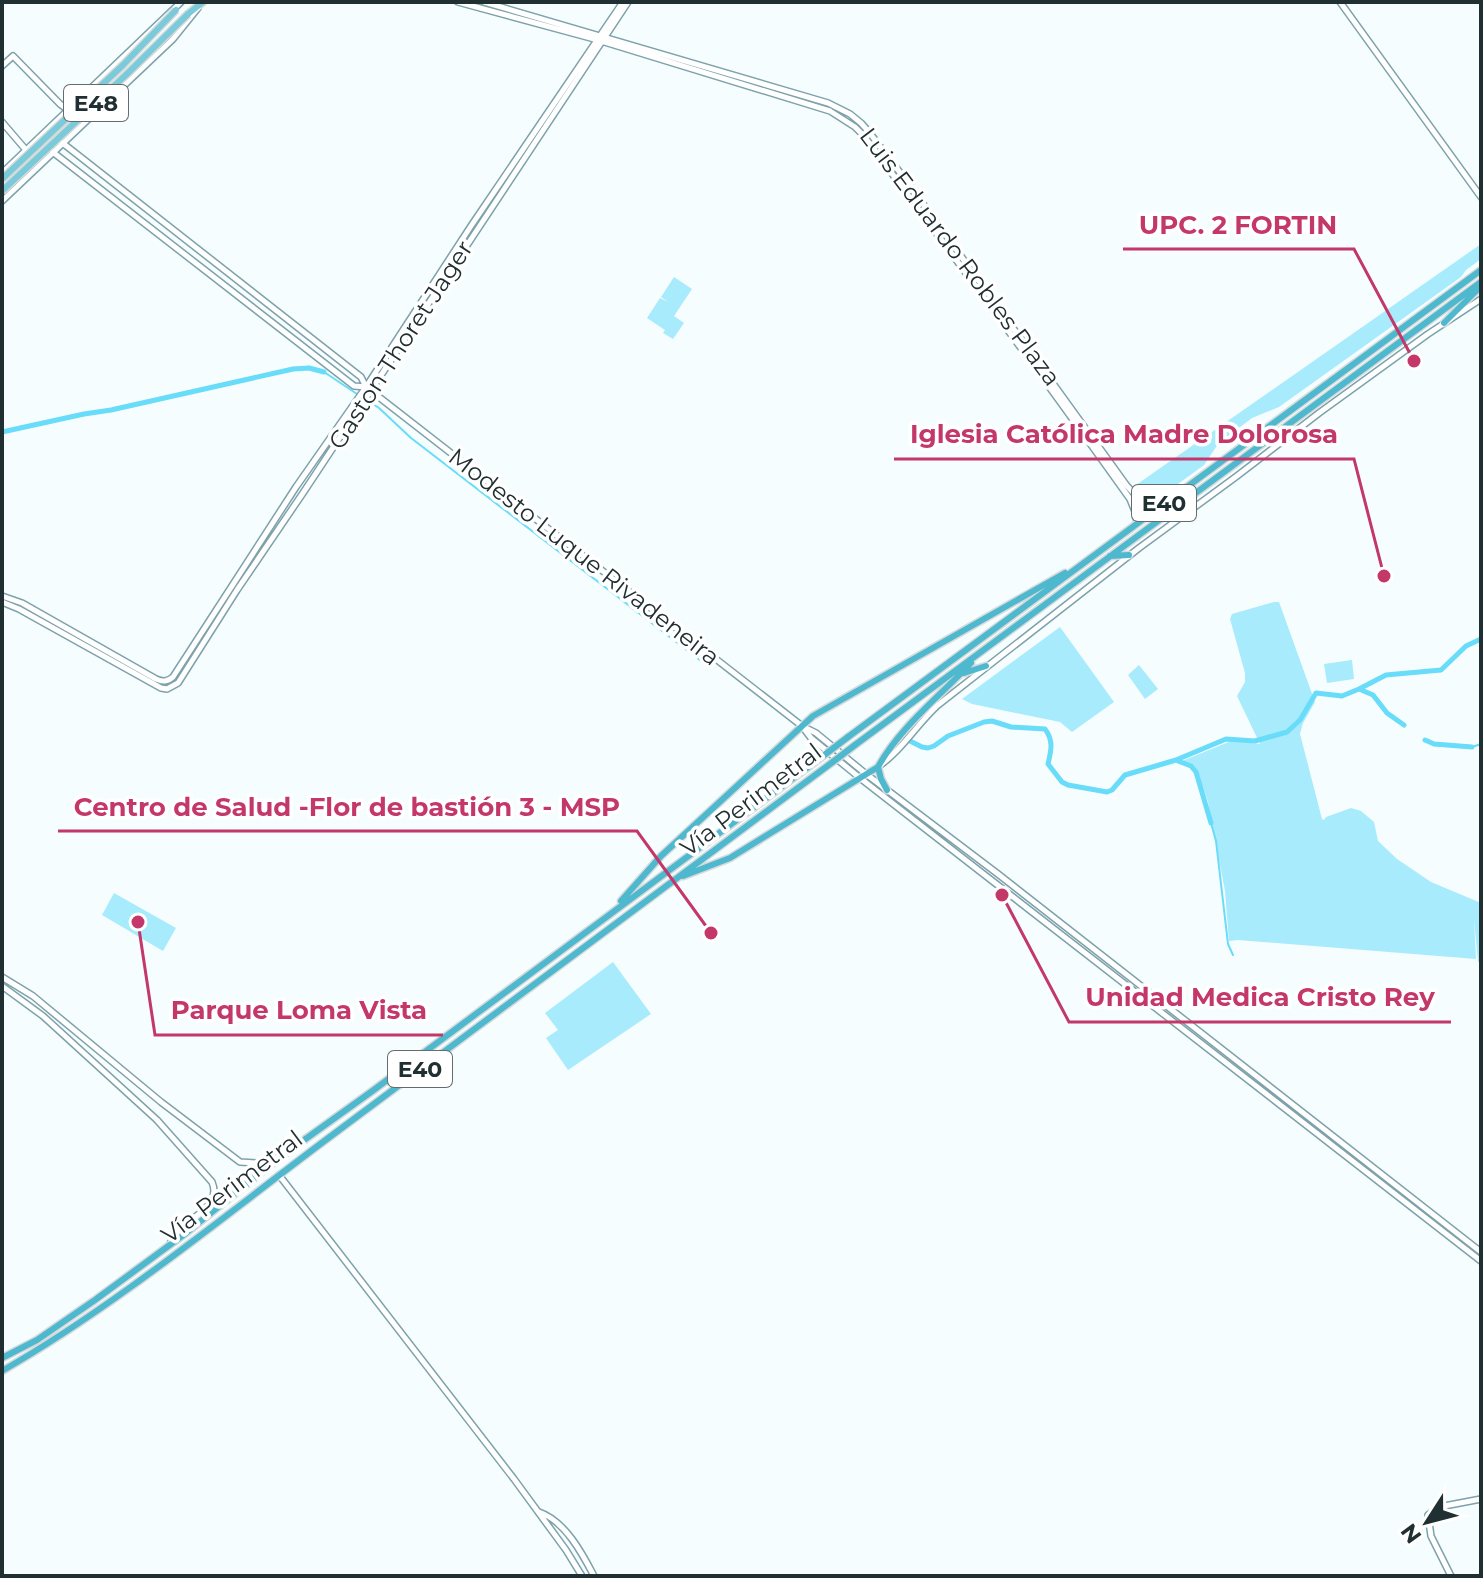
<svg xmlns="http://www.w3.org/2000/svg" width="1483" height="1578" viewBox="0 0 1483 1578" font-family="Montserrat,sans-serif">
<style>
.green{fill:#a8ebfc}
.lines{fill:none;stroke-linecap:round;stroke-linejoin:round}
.stream{stroke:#68dcf8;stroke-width:2}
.canal{stroke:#68dcf8;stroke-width:5}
.tertiary-casing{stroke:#7ea2ab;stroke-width:8}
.secondary-casing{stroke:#7ea2ab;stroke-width:8}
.primary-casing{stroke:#d7dada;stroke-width:9}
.trunk-casing{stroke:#d7dada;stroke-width:9}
.tertiary{stroke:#fff;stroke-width:5}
.secondary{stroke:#fff;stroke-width:5}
.primary{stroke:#7acada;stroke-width:6}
.trunk{stroke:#4eb8ce;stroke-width:6}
.primary-bridge-casing{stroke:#d7dada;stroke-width:9;stroke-linecap:butt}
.trunk-bridge-casing{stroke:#d7dada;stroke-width:9;stroke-linecap:butt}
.primary-bridge{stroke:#7acada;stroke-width:6}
.trunk-bridge{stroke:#4eb8ce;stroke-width:6}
.labels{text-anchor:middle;stroke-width:7;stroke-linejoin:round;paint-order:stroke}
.shield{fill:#fff;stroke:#636d70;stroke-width:2}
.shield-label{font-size:22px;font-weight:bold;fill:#202f32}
.street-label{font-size:24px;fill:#202f32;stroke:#fff}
.leader{fill:none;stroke:#c33769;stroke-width:3}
.callout-dot{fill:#c33769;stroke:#fff;stroke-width:3}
.callout-label{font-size:26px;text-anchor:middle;font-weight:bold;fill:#c33769;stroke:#fff;stroke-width:7;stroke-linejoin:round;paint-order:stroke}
</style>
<rect width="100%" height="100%" fill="#f5fdff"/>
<path class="green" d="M1481 244V259L1466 270 1461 277 1279 407 1252 418 1218 444 1204 465 1156 500 1148 501 1136 490V485Z
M674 277 692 289 674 316 684 323 673 339 663 333 665 330 647 318 660 298 668 302 661 297Z
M1274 602H1279L1315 702 1303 723 1300 734 1322 819 1324 820 1326 817 1351 808 1361 811 1374 822 1378 841 1397 859 1431 882 1481 903V962H1478L1474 919 1476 959 1238 940 1229 941 1225 891 1208 802 1197 770 1191 764 1182 761 1231 741 1260 744 1237 696 1245 682V673L1230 619 1232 614Z
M1060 627 1114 702 1072 732 1060 722 972 704 962 699Z
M1352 660 1354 679 1327 683 1324 664Z
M1139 665 1158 689 1145 699 1128 675Z
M114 893 176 928 163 951 102 915Z
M613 962 651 1014 568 1070 546 1038 558 1030 545 1013Z"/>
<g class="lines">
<path class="stream" d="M324 372 360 396
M365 399 379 408 411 438 705 664
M1472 747 1481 744
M1211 823 1216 841 1228 944 1233 955"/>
<path class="canal" d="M2 432 84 414 111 410 293 369 309 368 324 372
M1359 689 1373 695 1387 713 1404 725
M1425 740 1434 744 1472 747
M910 741 922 747 928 748 934 746 948 736 984 722 992 721 1011 727 1045 729C1054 741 1051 751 1048 764L1062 782 1068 785 1107 792 1112 790 1125 775 1176 760 1226 739 1255 741 1287 732 1300 720 1316 693 1342 696 1359 689 1386 675 1441 670 1466 646 1481 639
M1178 761 1191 766 1196 772 1211 823"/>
<defs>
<path id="tertiary" d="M458 2 598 40 830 111 855 127 864 136C954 256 1043 377 1130 499L1136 514 1137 523
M484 2 828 103 850 114 861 123 869 132 911 187 1127 486 1142 502 1159 507
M1340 2 1481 197
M2 66 13 56 60 104 68 110
M2 122 26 150
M39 139 54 153 354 386 366 387
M60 141 361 377 366 387 802 726 816 733 866 774 998 874 1481 1252
M2 596 22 603 156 679C163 682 167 682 173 677L296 487 366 387 471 226 623 2
M2 602 19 609 161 688 167 689 178 683 237 590 303 493 628 2
M805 730 811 738 860 778 1481 1261
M279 1175 514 1479 566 1550 582 1576
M539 1512C565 1521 582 1553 594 1576
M1451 1576 1431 1536 1428 1515 1439 1507 1481 1499"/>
<path id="secondary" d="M2 173 181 2
M2 201 173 39 198 8
M879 766C902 750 917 724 938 705L1139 548 1237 476 1319 413 1428 334 1481 299
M2 977 33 996 161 1102 240 1162 258 1163 278 1158
M2 986 43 1016 157 1120 212 1182C224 1210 179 1219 170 1244"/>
<path id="primary" d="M188 14 203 2"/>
<path id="trunk" d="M1444 323 1481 286
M1110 556 1129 555
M964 673 986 666
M848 737 1481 270
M855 745 1481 282
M878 767 881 779 887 790
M683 876 730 858 878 767C900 727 940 696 971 663
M621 901 661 856 813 716 1065 573
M2 1358 37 1340 95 1300 186 1233 279 1158 371 1092 827 753
M2 1371C115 1306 219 1220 323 1142 493 1015 664 888 834 761"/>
</defs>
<use href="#tertiary" class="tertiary-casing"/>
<use href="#secondary" class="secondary-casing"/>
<use href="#primary" class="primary-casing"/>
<use href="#trunk" class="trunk-casing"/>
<use href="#tertiary" class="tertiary"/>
<use href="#secondary" class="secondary"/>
<use href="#primary" class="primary"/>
<use href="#trunk" class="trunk"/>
<defs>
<path id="primary-bridge" d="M2 179 123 65 176 10
M2 191 128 73 188 14"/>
<path id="trunk-bridge" d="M827 753 848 737
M834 761 855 745"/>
</defs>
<use href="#primary-bridge" class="primary-bridge-casing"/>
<use href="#trunk-bridge" class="trunk-bridge-casing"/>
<use href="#primary-bridge" class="primary-bridge"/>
<use href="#trunk-bridge" class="trunk-bridge"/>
</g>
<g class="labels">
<g class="shield">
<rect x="64" y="85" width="64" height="36" rx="6"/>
<rect x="1132" y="485" width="64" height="36" rx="6"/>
<rect x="388" y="1051" width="64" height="36" rx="6"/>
</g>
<g class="shield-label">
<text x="96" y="111">E48</text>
<text x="1164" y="511">E40</text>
<text x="420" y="1077">E40</text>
</g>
<g class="street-label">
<text transform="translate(960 257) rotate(53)" y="8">Luis Eduardo Robles Plaza</text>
<text transform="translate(401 345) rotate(-57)" y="8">Gaston Thoret Jager</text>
<text transform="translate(584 557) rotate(38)" y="8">Modesto Luque Rivadeneira</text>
<text transform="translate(751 800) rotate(-37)" y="8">Vía Perimetral</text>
<text transform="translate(232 1187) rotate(-37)" y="8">Vía Perimetral</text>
</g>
</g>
<path class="leader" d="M1414 361L1354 249H1123M1384 576L1354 459H894M711 933L637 831H58M1002 895L1069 1022H1451M138 922L155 1035H443"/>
<g class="callout-dot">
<circle cx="1414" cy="361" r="8"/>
<circle cx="1384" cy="576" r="8"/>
<circle cx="711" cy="933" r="8"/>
<circle cx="1002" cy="895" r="8"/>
<circle cx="138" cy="922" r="8"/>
</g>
<g class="callout-label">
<text x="1238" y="234">UPC. 2 FORTIN</text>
<text x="1124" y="443">Iglesia Católica Madre Dolorosa</text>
<text x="347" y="816">Centro de Salud -Flor de bastión 3 - MSP</text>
<text x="1260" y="1006">Unidad Medica Cristo Rey</text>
<text x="299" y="1019">Parque Loma Vista</text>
</g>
<rect width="1483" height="1578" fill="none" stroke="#202f32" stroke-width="8"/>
<g transform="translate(1427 1522) rotate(234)" stroke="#ffffff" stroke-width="6" paint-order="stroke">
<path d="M0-6L14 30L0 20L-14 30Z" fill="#202f32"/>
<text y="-12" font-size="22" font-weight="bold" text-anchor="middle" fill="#202f32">N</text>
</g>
</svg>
